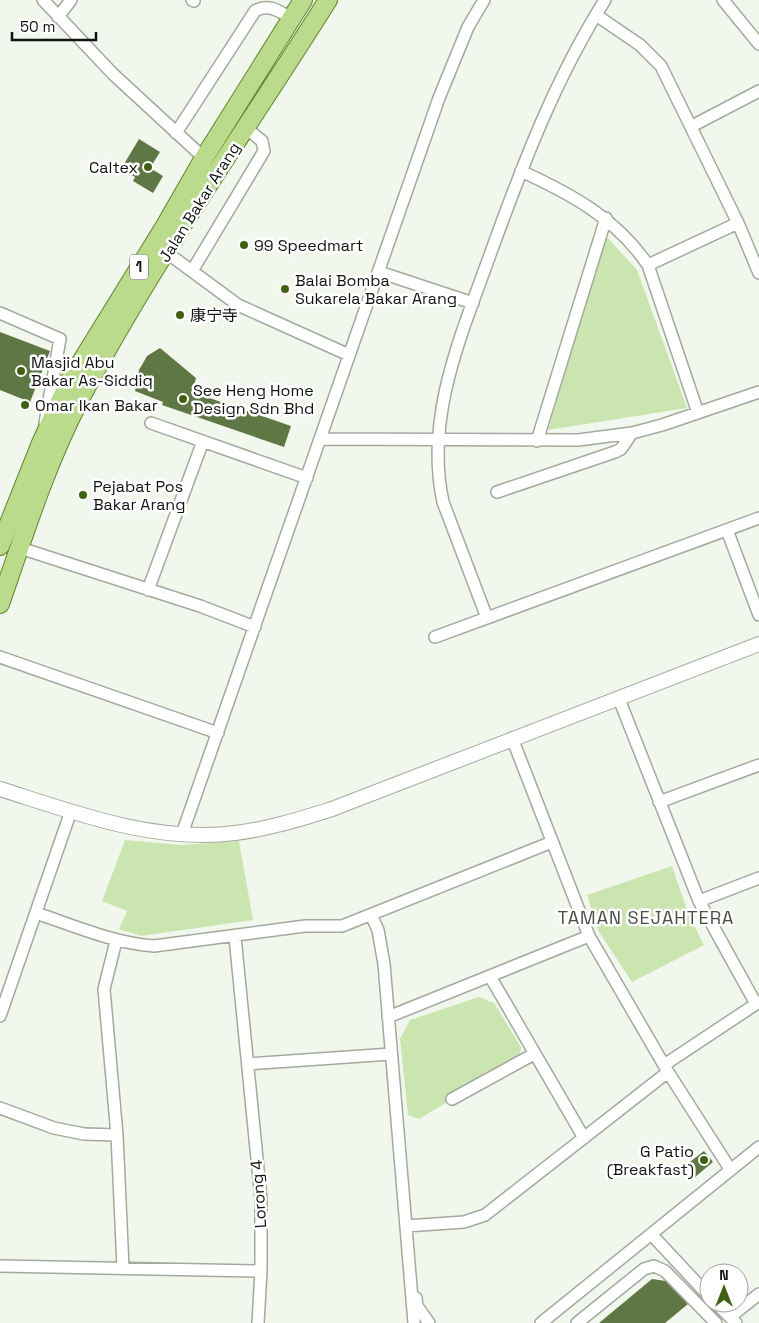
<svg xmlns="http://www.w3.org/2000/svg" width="759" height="1323" viewBox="0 0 759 1323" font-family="'Space Grotesk','Noto Sans SC',sans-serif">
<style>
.green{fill:#cbe5b1}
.building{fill:#5f7645}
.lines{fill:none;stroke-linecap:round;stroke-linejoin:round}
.minor-casing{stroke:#a3a99e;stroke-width:14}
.tertiary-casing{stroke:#a3a99e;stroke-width:16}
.primary-casing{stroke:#61852d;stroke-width:20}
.minor{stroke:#fff;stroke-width:11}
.tertiary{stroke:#fff;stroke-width:14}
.primary{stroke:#badb8b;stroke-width:18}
.poi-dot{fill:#426013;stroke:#fff;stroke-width:2}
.labels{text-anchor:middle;stroke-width:5;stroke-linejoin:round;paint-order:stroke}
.shield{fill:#fff;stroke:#585a58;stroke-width:1}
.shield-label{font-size:15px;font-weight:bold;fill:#111310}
.poi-label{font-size:16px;fill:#111310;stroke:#fff;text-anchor:start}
.street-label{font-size:16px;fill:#111310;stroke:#fff}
.neighbourhood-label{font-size:18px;letter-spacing:1px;fill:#4a4e45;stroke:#fff}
</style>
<rect width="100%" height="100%" fill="#f1f7ec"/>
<path class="green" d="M606 236 637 270 687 408 548 430Z
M125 840 181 845 239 841 253 920 141 936 119 929 127 911 102 901Z
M672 866 688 913 704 945 632 982 599 932 587 895Z
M479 997 494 1003 521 1047 519 1059 419 1119 408 1115 400 1039 410 1020Z"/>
<path class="building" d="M139 139 160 152 150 168 163 176 153 193 133 181 135 177 130 174 133 169 124 164Z
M0 332 50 351 30 402 0 390Z
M160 348 196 378 192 392 291 426 284 447 162 405 163 402 135 391 139 370 147 356Z
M704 1151 713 1162 695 1177 686 1165Z
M652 1279 666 1281 688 1304 665 1323H599Z"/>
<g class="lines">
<defs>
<path id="minor" d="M43 0 113 74 204 158
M192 0 194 1
M723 0 759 44
M596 15 640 45 661 66 738 223 759 273
M58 17 71 0
M692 126 759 91
M176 133 255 11C268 3 279 11 291 18
M521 171C571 194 616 218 648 265L698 413
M166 252 238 305 349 355
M648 265 738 223
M192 271 264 151 262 141 246 128
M379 272 473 303
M0 313 60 339 45 423
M151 423 307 478
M320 439 578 440 632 433 662 425 759 392
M537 441 606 218
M497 492 615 452 621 449 632 433
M727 530 759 615
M20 548 200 606 255 627
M148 590 203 441
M487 618 443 502C424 416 463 331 491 252 523 164 555 79 605 0
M435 637 759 518
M0 657 218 733
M619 699 699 901 756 1004
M512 738 589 936 668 1072 730 1169
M659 802 759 765
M182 834 439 98 468 27 484 0
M699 901 759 878
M36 913C75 926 113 943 154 946L305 926H342L552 842
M371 915 378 930 384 964 414 1323
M235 937 261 1199V1271L258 1323
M116 941 104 989 117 1135 123 1268
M491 978 584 1138
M0 1016 71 811
M388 1017 589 936
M248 1064 391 1054
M664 1065 759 1002
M452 1099 534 1054
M0 1108 54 1128 84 1134 117 1135
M406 1226 464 1222 485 1215 668 1072
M651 1234 709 1296
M0 1266 261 1271
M416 1298 417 1306 429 1323
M716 1303 736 1323
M730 1317 759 1294
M541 1323 759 1147
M577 1323 644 1269 654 1266 665 1271 716 1323"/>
<path id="tertiary" d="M0 789C76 813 154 843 235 833 269 829 300 819 332 809L759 644"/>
<path id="primary" d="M0 546 41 443 70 380 165 226 204 158 303 0
M0 604C24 535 46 464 80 399 153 261 245 132 328 0"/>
</defs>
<use href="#minor" class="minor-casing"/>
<use href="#tertiary" class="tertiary-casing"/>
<use href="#primary" class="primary-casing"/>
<use href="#minor" class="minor"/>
<use href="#tertiary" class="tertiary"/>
<use href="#primary" class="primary"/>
</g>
<g class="poi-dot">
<circle cx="148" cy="167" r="5"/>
<circle cx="244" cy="245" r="5"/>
<circle cx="285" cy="289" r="5"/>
<circle cx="180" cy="315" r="5"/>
<circle cx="21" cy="371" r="5"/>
<circle cx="183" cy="399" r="5"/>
<circle cx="25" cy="405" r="5"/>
<circle cx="83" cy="495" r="5"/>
<circle cx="704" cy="1160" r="5"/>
</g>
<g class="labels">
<rect class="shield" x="130" y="254.5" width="18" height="25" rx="4"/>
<g class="shield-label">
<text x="139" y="272">1</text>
</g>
<g class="poi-label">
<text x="138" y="173" text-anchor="end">Caltex</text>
<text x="254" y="251">99 Speedmart</text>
<text x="295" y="286">Balai Bomba<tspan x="295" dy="18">Sukarela Bakar Arang</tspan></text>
<text x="190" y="321">康宁寺</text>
<text x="31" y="368">Masjid Abu<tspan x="31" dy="18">Bakar As-Siddiq</tspan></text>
<text x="193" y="396">See Heng Home<tspan x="193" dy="18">Design Sdn Bhd</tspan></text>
<text x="35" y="411">Omar Ikan Bakar</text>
<text x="93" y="492">Pejabat Pos<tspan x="93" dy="18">Bakar Arang</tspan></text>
<text x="694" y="1157" text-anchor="end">G Patio<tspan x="694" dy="18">(Breakfast)</tspan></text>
</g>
<g class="street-label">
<text transform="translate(199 202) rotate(-58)" y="6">Jalan Bakar Arang</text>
<text transform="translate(258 1194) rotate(-94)" y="6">Lorong 4</text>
</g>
<g class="neighbourhood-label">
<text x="646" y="924">TAMAN SEJAHTERA</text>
</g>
</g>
<g transform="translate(724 1288)"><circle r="24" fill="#ffffff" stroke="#a0a19f"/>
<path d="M0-4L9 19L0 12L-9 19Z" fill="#426013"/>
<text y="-8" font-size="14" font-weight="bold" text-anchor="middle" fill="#111310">N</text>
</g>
<path d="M12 32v8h84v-8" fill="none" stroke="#111310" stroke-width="2.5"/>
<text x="20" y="32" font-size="15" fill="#111310" stroke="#ffffff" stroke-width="4" paint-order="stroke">50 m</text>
</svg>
